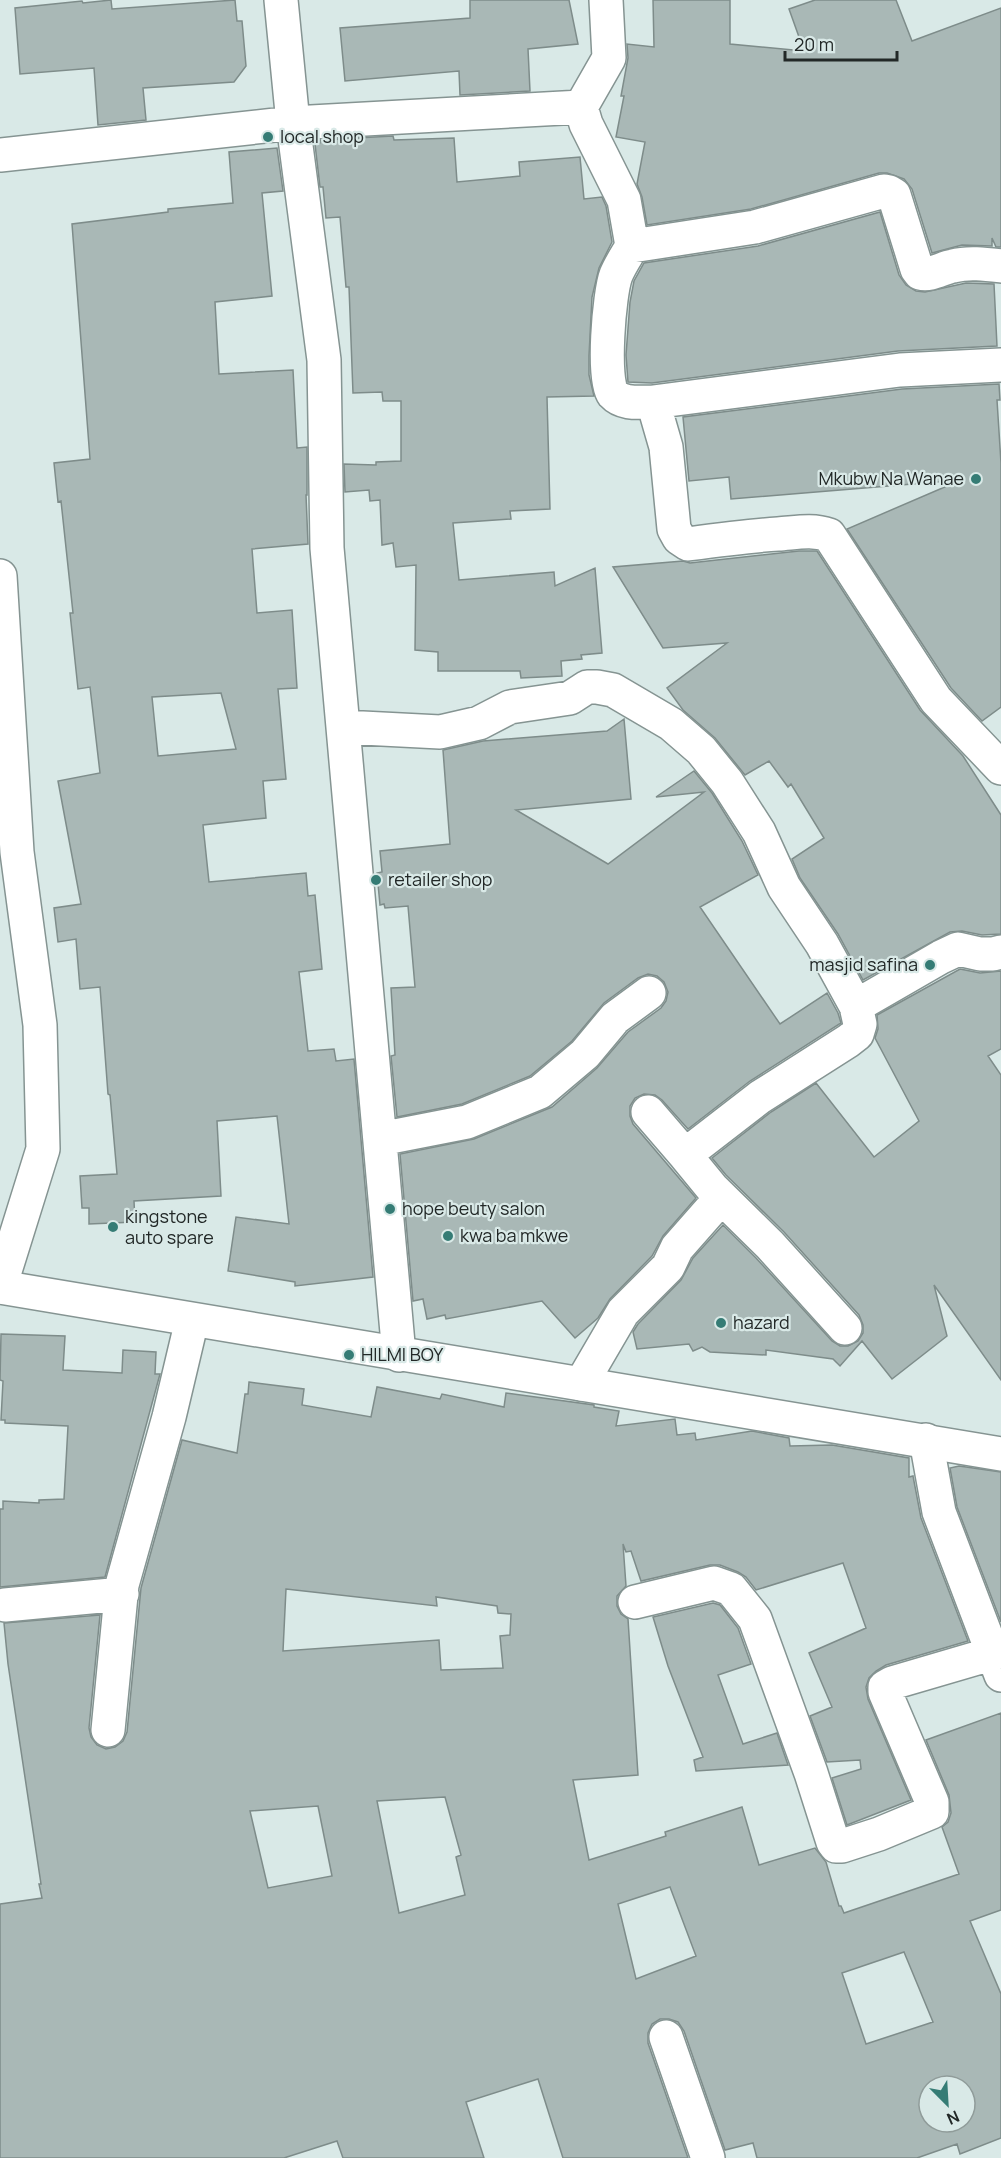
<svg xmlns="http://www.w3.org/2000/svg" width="1001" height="2158" viewBox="0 0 1001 2158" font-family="Manrope,sans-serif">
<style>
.building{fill:#a9b8b6;stroke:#7e8c8a;stroke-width:1.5;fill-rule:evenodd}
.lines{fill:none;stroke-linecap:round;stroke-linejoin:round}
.minor-casing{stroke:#859492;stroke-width:36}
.major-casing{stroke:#859492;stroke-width:36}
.minor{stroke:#fff;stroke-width:33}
.major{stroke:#fff;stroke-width:33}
.poi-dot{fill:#357c75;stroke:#d9e9e7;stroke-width:2}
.labels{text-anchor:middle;stroke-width:4.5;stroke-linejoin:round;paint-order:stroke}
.poi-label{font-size:18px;fill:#222827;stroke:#d9e9e7;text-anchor:start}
</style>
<rect width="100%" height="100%" fill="#d9e9e7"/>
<path class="building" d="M111 0 112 9 235 0 237 21H242L246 66 234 82 143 88 146 120 98 125 94 68 20 74 15 8 82 1 83 3Z
M470 0H569L578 44 528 49 530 91 460 95 459 71 345 81 340 28 470 18Z
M653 0H730V44L804 51 789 9 815 0H896L912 41 1001 8V247H996L992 238V246L962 245 932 253 912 189 904 179 887 173H879L751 209 647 225 642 197 637 184 645 142 616 137 624 96H621L628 58 627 44 654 47Z
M393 136 394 140 454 138 457 182 520 176 519 162 580 157 584 199 602 197 606 206 612 242 599 268 592 297 589 356V375L594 396 547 397 550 509 510 511 511 519 453 523 459 580 554 572 555 586 595 568 602 653 581 655 582 659 561 661 562 676 521 678 520 671H438V652L415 650 416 565 396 567 393 543 382 545 380 500 370 501 369 490 345 492 344 464 376 465V462L401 461V401H383L382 392 353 393 349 287H346L340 217 326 218 323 187H320L315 144 320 143V140Z
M277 148 283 191 262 193 272 296 215 302 219 374 293 370 297 448 307 447V495H306L308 544 252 549 257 613 292 610 297 688 278 689 286 779 263 781 266 818 203 825 209 882 306 873 308 896 315 895 322 969 299 972 308 1051 334 1049 336 1061 354 1059 373 1277 295 1286V1282L228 1271 236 1217 289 1224 277 1116 217 1121 221 1196 134 1201 135 1222 89 1224V1208H82L80 1176 117 1174 110 1095 108 1094 100 987 80 989 76 939 58 942 54 908 81 904 58 781 100 773 90 687 78 689 70 613H73L61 501 58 502 54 463 90 459 72 224 168 212V209L233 203 229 152ZM221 693 236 749 158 756 152 697Z
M880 212 899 275 906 285 916 291 925 292 966 283 994 284 997 346 898 351 652 383 628 382 626 355 630 302 634 281 644 263 758 246Z
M999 384 1000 400H997L1001 463V707L982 721 951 688 847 529 961 480 731 499 729 477 689 481 683 417 902 389Z
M799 551H817L920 710 963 756 1001 815V934L982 935 962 931 950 932 863 980 838 934 800 878 792 859 824 838 791 784 788 787 769 761 745 775 715 738 683 710 667 688 727 643 663 648 613 567 683 561 690 563Z
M624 719 631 799 516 810 608 864 704 792 656 797 694 771 712 793 742 841 758 875 700 907 780 1024 827 993 838 1013 841 1023 750 1081 688 1129 662 1100 655 1095 644 1094 635 1098 630 1106V1116L633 1124 696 1198 663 1236 652 1256 610 1299 598 1318 575 1338 542 1301 446 1319 445 1315 427 1319 423 1299 413 1301 400 1154 474 1139 552 1107 597 1068 628 1032 661 1008 666 1001 668 992 664 982 657 976 648 974 638 978 604 1003 572 1041 530 1076 462 1104 397 1117 391 1056 395 1055 391 988 415 987 408 906 385 908 384 904 380 905 377 873 382 872 380 851 450 844 443 750 483 741 607 731Z
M960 969 980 973 1001 971V1049L988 1056 1001 1075V1380L934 1285 947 1336 892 1379 862 1341 840 1366 833 1359 766 1350V1355L710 1352 702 1347 693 1351 689 1344 637 1349 633 1332 638 1324 681 1280 693 1258 723 1225 756 1258 832 1341 840 1346H848L858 1341 863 1333V1325L859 1315 784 1232 726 1175 712 1158 771 1112 816 1083 874 1157 919 1121 875 1038 878 1029 877 1015Z
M1 1334 65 1336 63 1370 122 1373 123 1350 156 1352 155 1374H160L105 1577 0 1587V1509H3V1501L39 1503V1500L64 1499 68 1426 5 1423V1420H1L3 1381 0 1380Z
M249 1382 304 1389 302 1405 371 1417 377 1387 440 1399 442 1394 504 1407 506 1393 594 1405V1407L619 1411 616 1426 675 1419 677 1435 695 1433 696 1440 752 1431 789 1438 790 1446 832 1445 909 1458V1477L913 1476 921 1518 968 1641 886 1665 876 1671 869 1678 866 1687 868 1699 911 1800 847 1825 832 1778 861 1769 860 1760 827 1762 810 1716 832 1707 809 1653 866 1628 843 1563 756 1590 746 1577 738 1572 720 1565H710L641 1581 631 1551 626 1552 623 1544 626 1586 617 1596V1606L621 1614 628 1619 638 1775 573 1780 589 1860 666 1836 665 1832 742 1807 759 1865 815 1848 826 1862 839 1906H841L844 1913 959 1874 942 1827 948 1822 951 1813 949 1795 926 1740 1001 1713V1910L970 1921 1001 1994V2138L960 2154 957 2144 917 2158H757L753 2143 725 2150 684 2031 678 2022 669 2019H660L652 2024 648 2033V2043L688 2158H563L538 2079 466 2102 484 2158H343L337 2141 284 2158H0V1904L42 1898 39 1884H41L8 1664 4 1623 100 1615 89 1728 91 1737 97 1745 106 1749 115 1747 123 1741 127 1732 141 1588 182 1440 237 1453 245 1394H248ZM286 1589 437 1606 436 1597 497 1606 498 1613 511 1614 510 1635 500 1636 503 1668 441 1670 439 1640 283 1651ZM445 1797 461 1855 456 1857 465 1895 399 1913 377 1801ZM318 1806 332 1876 268 1888 250 1811ZM670 1887 696 1956 636 1979 618 1904ZM904 1952 933 2022 866 2044 842 1973ZM929 2086H965V2122H929Z
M959 1466 1001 1472V1622L957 1507 950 1468Z
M713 1603 720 1605 738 1628 751 1664 718 1675 743 1744 777 1733 788 1765 696 1771 694 1760 703 1757 668 1666 653 1617Z"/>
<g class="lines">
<defs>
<path id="minor" d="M581 107 586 124 624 200 632 246 755 227 884 191 889 192 894 195 917 269 920 273C931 276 942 268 953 266 968 262 985 264 1001 266
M0 155 293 123 281 0
M632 246C627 255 620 265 616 275 609 293 602 381 613 394 623 405 640 402 653 402L666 447 674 529 679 538 688 544C718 540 748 536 778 534 795 533 812 529 829 535L936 700 1001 768
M653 402 900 370 1001 365
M0 576 17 852 40 1025 43 1149 0 1287
M343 727 440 732 479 723 510 707 570 698 587 687H597L613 690 671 724 701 750 727 782 759 832 784 887 822 944 856 1006 860 1024 857 1034 848 1041 760 1097 685 1155 712 1188 770 1245 845 1328
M856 1006 941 957 958 949 980 954H993L1001 952
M648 1112 685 1155
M380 1139 467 1122 540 1092 585 1054 615 1018 649 993
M399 1355 327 548 324 360 293 123 581 107 609 58 606 0
M581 1384 623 1312 668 1267 677 1248 721 1198
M926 1440 939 1512 1001 1675
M635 1602 714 1583 731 1589 755 1619 811 1773 833 1842 836 1846H842L879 1834 932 1812V1802L885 1692V1687L892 1683 1001 1651
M5 1605 122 1594
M108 1730 122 1585 169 1417 192 1320
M666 2037 708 2158"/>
<path id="major" d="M0 1287 1001 1454"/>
</defs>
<use href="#minor" class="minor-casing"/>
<use href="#major" class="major-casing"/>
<use href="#minor" class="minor"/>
<use href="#major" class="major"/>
</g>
<g class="poi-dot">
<circle cx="268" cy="137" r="6"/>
<circle cx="976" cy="479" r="6"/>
<circle cx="376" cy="880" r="6"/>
<circle cx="930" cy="965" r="6"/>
<circle cx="390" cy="1209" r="6"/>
<circle cx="113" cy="1227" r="6"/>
<circle cx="448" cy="1236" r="6"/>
<circle cx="721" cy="1323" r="6"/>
<circle cx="349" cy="1355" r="6"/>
</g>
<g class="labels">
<g class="poi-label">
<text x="280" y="143">local shop</text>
<text x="964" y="485" text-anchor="end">Mkubw Na Wanae</text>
<text x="388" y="886">retailer shop</text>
<text x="918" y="971" text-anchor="end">masjid safina</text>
<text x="402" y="1215">hope beuty salon</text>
<text x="125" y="1223">kingstone<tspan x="125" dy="21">auto spare</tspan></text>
<text x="460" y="1242">kwa ba mkwe</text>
<text x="733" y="1329">hazard</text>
<text x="361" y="1361">HILMI BOY</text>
</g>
</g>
<g transform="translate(947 2104) rotate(156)"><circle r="28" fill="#d9e9e7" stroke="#909c9a" stroke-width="1.5"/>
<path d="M0-4.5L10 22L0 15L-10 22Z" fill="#357c75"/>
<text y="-9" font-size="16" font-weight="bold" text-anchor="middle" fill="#222827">N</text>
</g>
<path d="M785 51v9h112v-9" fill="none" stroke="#222827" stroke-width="3"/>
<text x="794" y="51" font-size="18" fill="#222827" stroke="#d9e9e7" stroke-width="4.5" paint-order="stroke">20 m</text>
</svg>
